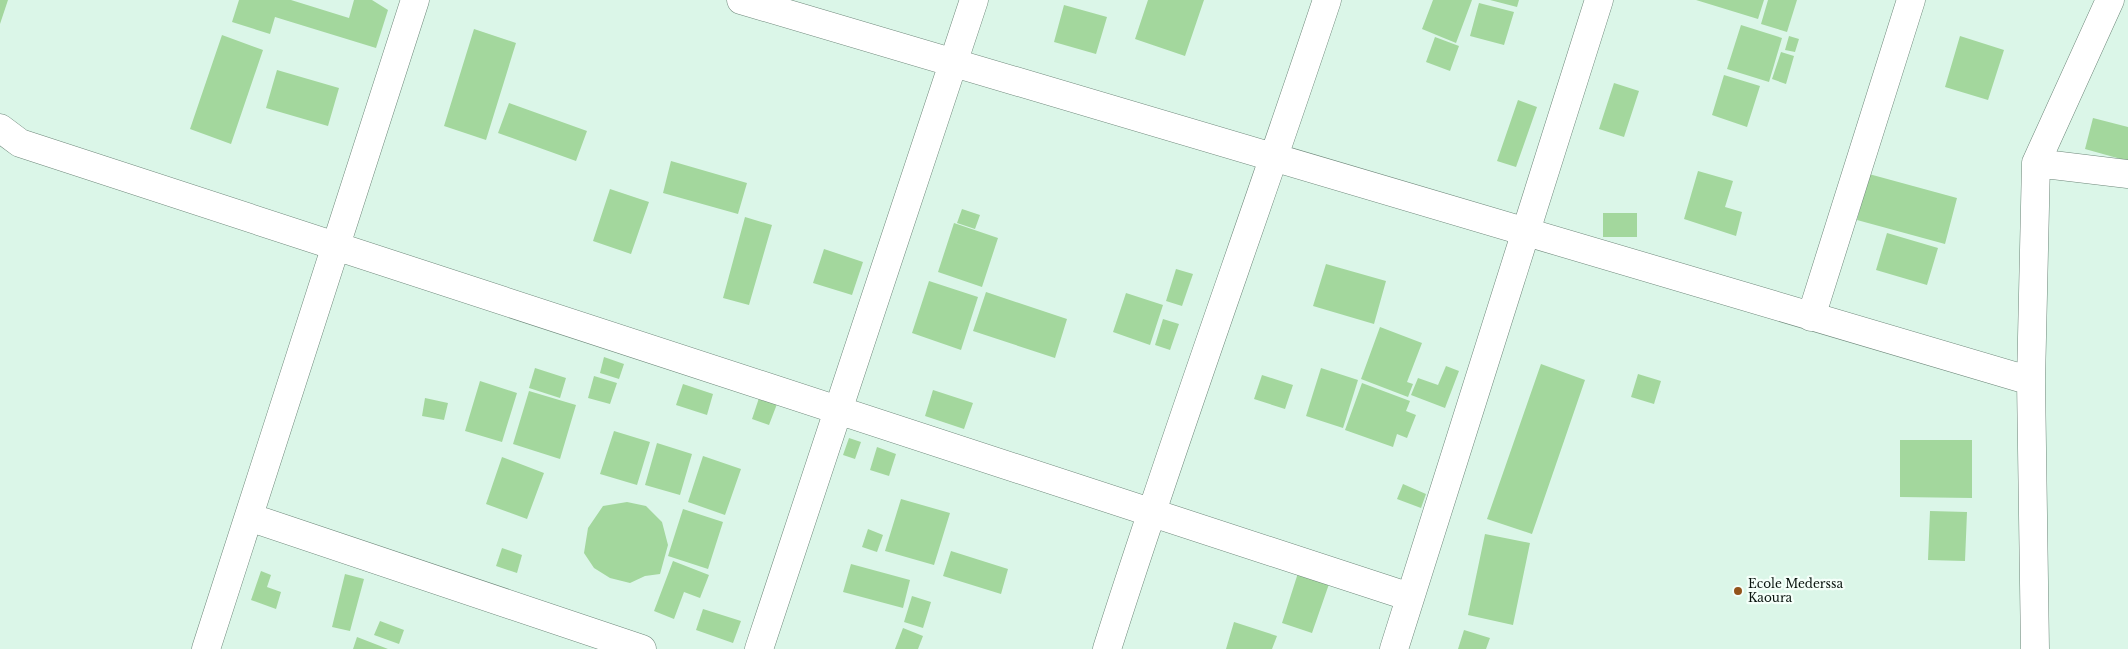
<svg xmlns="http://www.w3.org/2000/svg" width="2128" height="649" viewBox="0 0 2128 649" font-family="'Libre Baskerville',serif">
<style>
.building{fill:#a3d79d}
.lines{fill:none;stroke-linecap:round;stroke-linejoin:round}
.minor-casing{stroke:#6e877a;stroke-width:29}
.minor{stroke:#fff;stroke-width:28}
.poi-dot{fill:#92531a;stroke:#f4fff9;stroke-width:2}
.labels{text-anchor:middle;stroke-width:4.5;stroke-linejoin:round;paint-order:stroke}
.poi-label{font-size:12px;fill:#0a140f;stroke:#f4fff9;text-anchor:start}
</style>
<rect width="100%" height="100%" fill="#dbf6e8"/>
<path class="building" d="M0 0H8L0 24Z
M239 0H291L349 18 354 0H372L388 10 376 48 275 17 270 34 232 22Z
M1148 0H1204L1185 56 1135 39Z
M1433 0H1472L1456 43 1422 29Z
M1490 0H1519L1517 7Z
M1696 0H1764L1758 19Z
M1768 0H1797L1787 32 1761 24Z
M1479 3 1514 12 1504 45 1470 36Z
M1064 5 1107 17 1096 54 1054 42Z
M1741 25 1782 38 1769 82 1727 69Z
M474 29 516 43 486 140 444 126Z
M222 35 263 50 231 144 190 129Z
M1789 36 1799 39 1795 52 1785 50Z
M1960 36 2004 50 1988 100 1945 87Z
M1435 37 1459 46 1450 71 1426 62Z
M1781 52 1794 56 1786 84 1772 79Z
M277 70 339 88 328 126 266 108Z
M1724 75 1760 86 1747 127 1712 115Z
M1614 83 1639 91 1624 137 1599 129Z
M1518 100 1537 107 1516 167 1497 161Z
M509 103 587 131 576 161 498 133Z
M2093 118 2128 127V161L2085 149Z
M671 161 747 183 738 214 663 193Z
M1698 171 1733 181 1725 207 1742 212 1736 236 1684 219Z
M1869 174 1957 198 1945 244 1857 220Z
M610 189 649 202 631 254 593 241Z
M962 209 980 215 975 229 957 223Z
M1603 213H1637V237H1603Z
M745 217 772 225 749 305 723 298Z
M954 223 998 238 982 287 938 272Z
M1887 233 1938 248 1927 285 1876 270Z
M824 249 863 262 852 295 813 283Z
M1326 264 1386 281 1374 324 1313 306Z
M1176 269 1193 274 1182 306 1166 301Z
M929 281 978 297 961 350 912 333Z
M986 292 1067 319 1055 358 973 331Z
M1126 293 1163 305 1150 345 1113 332Z
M1163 319 1179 324 1170 350 1155 345Z
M1380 327 1422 343 1407 382 1413 384 1408 397 1361 379Z
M604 357 624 364 619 379 600 373Z
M1541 364 1585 380 1532 534 1487 519Z
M1446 366 1459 371 1445 408 1411 395 1418 378 1438 385Z
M535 368 566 378 560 398 529 388Z
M1321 368 1358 380 1343 428 1306 416Z
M1638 374 1661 381 1654 404 1631 397Z
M1262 375 1293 385 1285 409 1254 399Z
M594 376 617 383 610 404 588 398Z
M480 381 517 393 502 442 465 431Z
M1362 383 1410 401 1406 411 1416 415 1407 438 1397 434 1393 447 1345 430Z
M683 384 713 394 707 415 676 405Z
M933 390 973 403 964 429 925 416Z
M529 391 576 405 560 459 513 444Z
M425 398 448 403 444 420 422 416Z
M759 398 777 404 769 425 752 419Z
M614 431 650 442 637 485 600 474Z
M849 438 861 442 855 459 843 455Z
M1900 440H1972V498L1900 497Z
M657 443 692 454 680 495 645 485Z
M877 447 896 454 889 476 870 470Z
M703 456 741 469 725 515 688 502Z
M502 457 544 473 527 519 486 504Z
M1403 484 1426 494 1421 508 1397 499Z
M901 499 950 513 934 565 885 551Z
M627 502 646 506 662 522 668 545 660 574 645 576 630 583 610 578 594 568 584 553 588 528 603 506Z
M683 509 723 522 708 569 668 556Z
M1930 511 1967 512 1965 561 1928 560Z
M868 529 883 535 877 552 862 547Z
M1485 534 1530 543 1513 625 1468 615Z
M502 548 522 555 517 573 496 566Z
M951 551 1008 569 1001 594 943 576Z
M673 561 709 575 700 598 684 592 674 619 654 611Z
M851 564 910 580 903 608 843 592Z
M261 571 271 575 267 587 281 592 276 609 251 600Z
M1298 573 1329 584 1312 633 1282 623Z
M345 574 364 579 350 631 332 627Z
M912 596 931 602 923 628 904 622Z
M703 609 741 621 733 643 696 630Z
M380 621 404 630 399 644 374 635Z
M1234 622 1277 636 1272 649H1226Z
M903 628 923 636 918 649H895Z
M1464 630 1490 638 1486 649H1458Z
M357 637 388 649H353Z"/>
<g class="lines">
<defs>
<path id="minor" d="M741 0 2031 381
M0 128 20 143 1410 597
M2036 163 2128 174
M1811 317 1911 0
M249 517 642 649
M206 649 415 0
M759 649 974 0
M1107 649C1176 431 1255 217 1327 0
M1394 649 1599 0
M2035 649 2031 381 2036 163 2110 0"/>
</defs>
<use href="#minor" class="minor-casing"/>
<use href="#minor" class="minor"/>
</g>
<circle class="poi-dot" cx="1738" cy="591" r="5"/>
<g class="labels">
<g class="poi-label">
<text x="1748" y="588">Ecole Mederssa<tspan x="1748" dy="14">Kaoura</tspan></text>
</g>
</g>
</svg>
